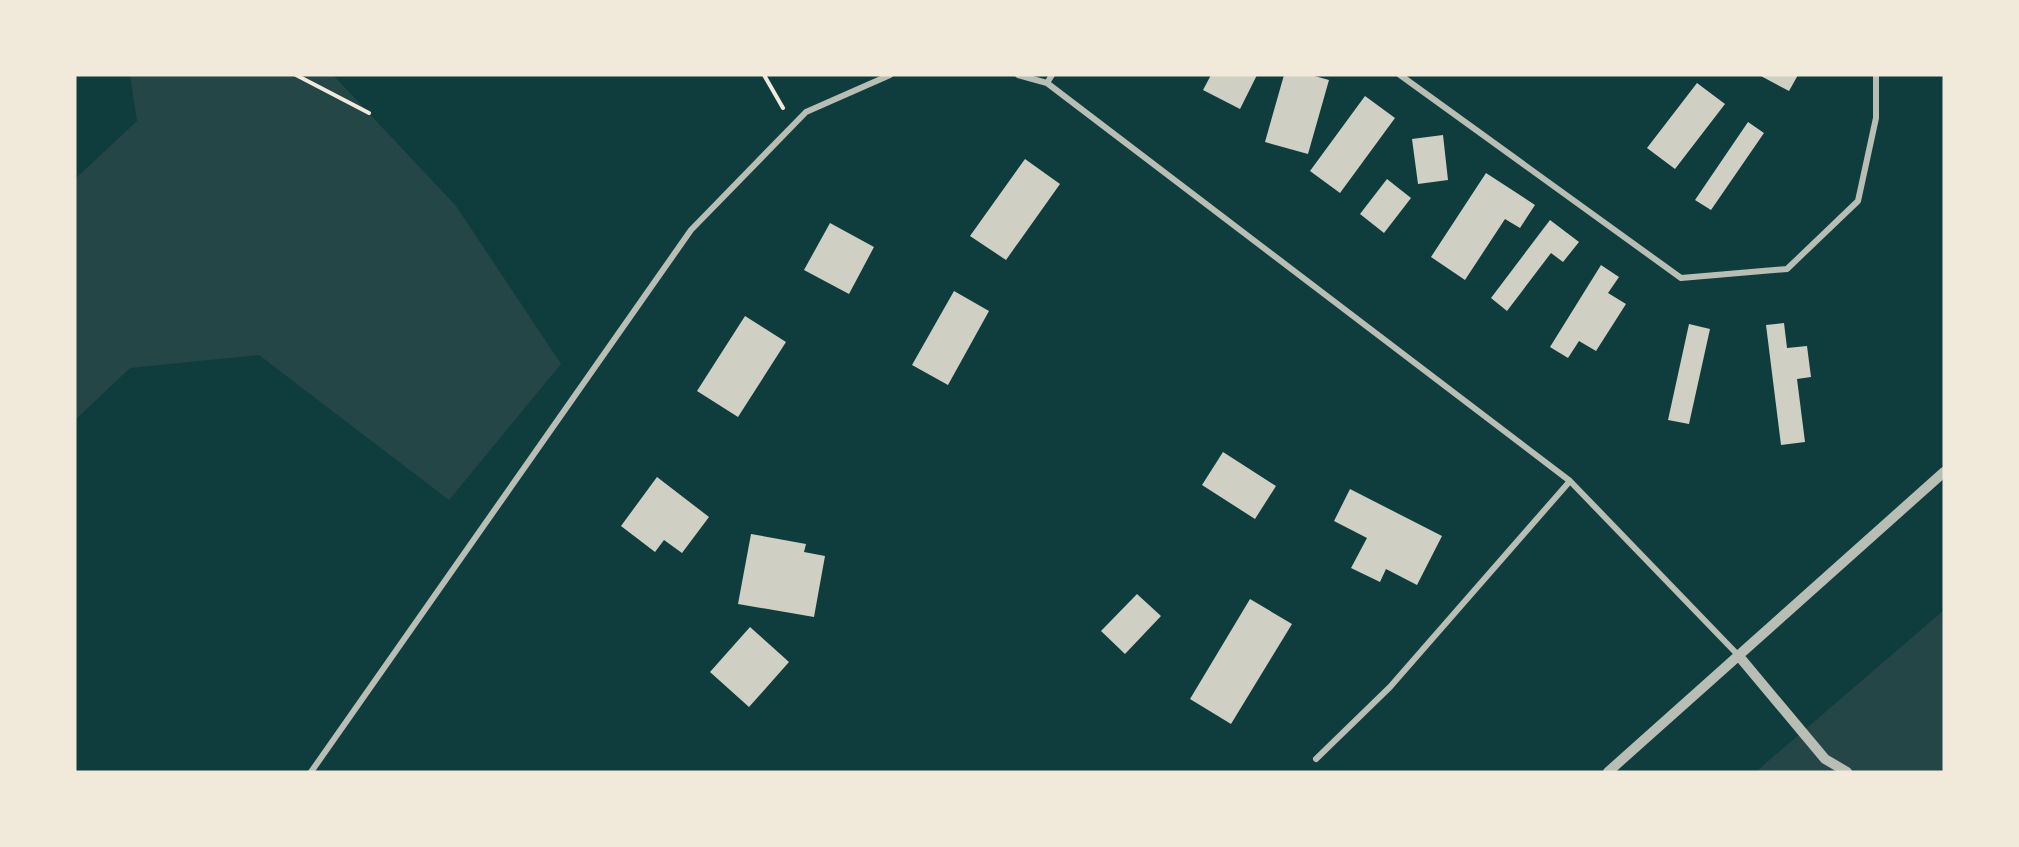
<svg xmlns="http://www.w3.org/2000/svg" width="2019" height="847" viewBox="0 0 2019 847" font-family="'Noto Serif',serif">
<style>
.green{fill:#244646}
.building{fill:#cfcfc3}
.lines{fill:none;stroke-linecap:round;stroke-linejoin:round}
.path{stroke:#f1e9da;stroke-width:4}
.minor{stroke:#b8beb3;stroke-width:6}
.tertiary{stroke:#b8beb3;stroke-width:10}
</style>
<rect width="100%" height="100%" fill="#0f3d3e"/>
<path class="green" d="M130 75H333L456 206 561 364 449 500 259 355 130 368 75 420V179L137 121Z
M1944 610V772H1756L1766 763Z"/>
<path class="building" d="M1211 75H1257L1240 109 1203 90Z
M1284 75H1311L1329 80 1308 154 1265 142Z
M1759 75H1798L1789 91Z
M1697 83 1725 104 1675 169 1647 148Z
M1365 96 1395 118 1340 193 1310 171Z
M1748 122 1764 133 1711 210 1695 200Z
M1443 135 1448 180 1418 184 1412 139Z
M1025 159 1060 184 1006 260 970 236Z
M1486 173 1535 205 1520 228 1505 219 1465 280 1431 257Z
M1387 179 1411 198 1384 233 1360 214Z
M1550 220 1579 242 1563 262 1551 253 1507 311 1491 298Z
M830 223 874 247 849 294 804 270Z
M1601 265 1619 277 1608 293 1626 304 1596 351 1579 341 1568 358 1550 347Z
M954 291 989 311 948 385 912 365Z
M745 316 786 342 738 417 697 391Z
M1784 323 1787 348 1807 346 1811 377 1797 379 1805 442 1781 445 1766 325Z
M1689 324 1710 329 1689 424 1668 420Z
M1223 452 1276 486 1255 519 1202 485Z
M657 477 709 517 682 553 664 540 655 552 621 526Z
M1350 489 1442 536 1417 585 1386 569 1380 582 1351 568 1367 538 1334 521Z
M751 534 806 544 804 552 825 556 814 617 738 604Z
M1137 594 1161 616 1125 654 1101 631Z
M1250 599 1292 624 1231 724 1190 699Z
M750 627 789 662 749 707 710 672Z"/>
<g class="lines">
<path class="path" d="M296 75 369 113
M764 75 783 108"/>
<path class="minor" d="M1018 75 1047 83 1570 481 1738 655
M1400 75 1681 278 1787 269 1858 201 1876 118V75
M1047 83 1052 75
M1316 759 1390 687 1570 481
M311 772 691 230 806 112 890 75"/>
<path class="tertiary" d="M1738 655 1825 759 1847 772
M1608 772 1944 472"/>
</g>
<rect width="2019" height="847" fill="none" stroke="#f1e9da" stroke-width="153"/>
</svg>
